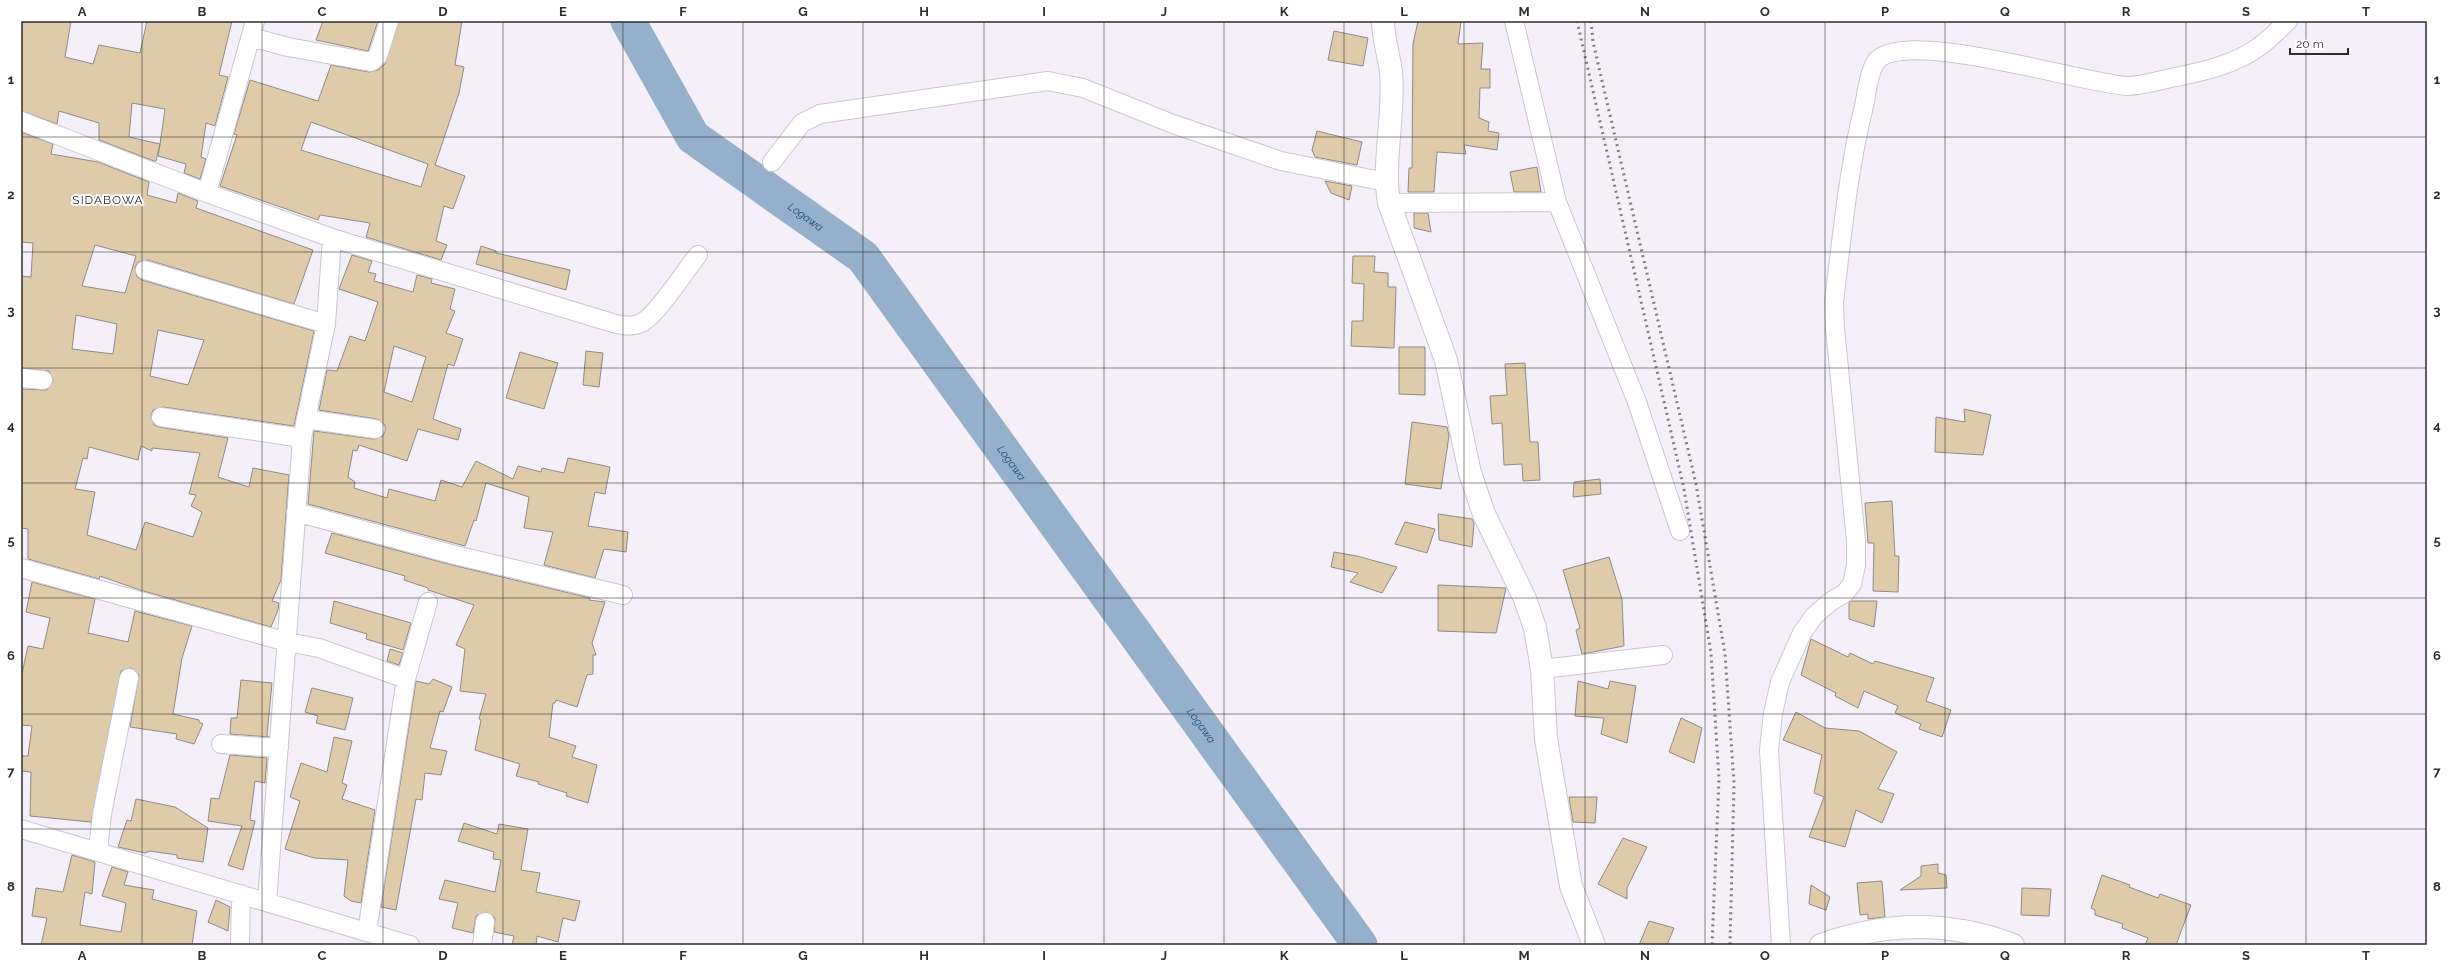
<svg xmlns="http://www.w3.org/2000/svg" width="2448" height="966" viewBox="0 0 2448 966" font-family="Raleway,sans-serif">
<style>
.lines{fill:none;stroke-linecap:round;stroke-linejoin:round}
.river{stroke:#94b0cb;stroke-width:35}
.building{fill:#dfcaa9;stroke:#908b82;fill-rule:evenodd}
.minor-casing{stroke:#cbc6d0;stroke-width:20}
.tertiary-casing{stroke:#cbc6d0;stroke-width:24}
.minor{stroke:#fff;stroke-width:18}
.tertiary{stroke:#fff;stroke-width:22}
.rail{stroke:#827e85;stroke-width:3;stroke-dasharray:2 4;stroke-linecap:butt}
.grid{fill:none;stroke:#2e2c30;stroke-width:1;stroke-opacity:0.55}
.labels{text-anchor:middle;stroke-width:4;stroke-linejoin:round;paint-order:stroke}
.water-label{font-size:11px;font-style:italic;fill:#255076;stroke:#fff}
.quarter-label{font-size:12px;letter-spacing:1px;fill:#2e2c30;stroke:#fff}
.neatline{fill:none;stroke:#2e2c30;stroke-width:1.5}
.grid-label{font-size:13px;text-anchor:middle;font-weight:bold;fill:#2e2c30}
</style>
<rect width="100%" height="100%" fill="#f4eff9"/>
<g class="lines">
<path class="river" id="s1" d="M628 21 693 137 863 257 1360 945"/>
</g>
<path class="building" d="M21 21H71L65 57 93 64 99 45 140 53 147 21H232L219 75 228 77 215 126 206 123 201 157 206 159 200 179 184 173 186 164 158 156 160 144 156 161H154L99 140V123L59 111 57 124 21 111ZM132 103 165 109 160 144 129 137Z
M323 21H378L368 51 316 40Z
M399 21H462L455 65 464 67 459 93 435 165 465 176 453 209 444 206 436 241 447 245 441 260 366 237 370 223 320 215 318 220 220 186 237 135 234 134 250 80 318 101 331 65 369 72 378 70 385 64ZM311 122 428 164 421 187 301 150Z
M1418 21H1461L1458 44 1483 43 1481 69H1490V88H1480L1479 118 1489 122 1488 131 1499 133 1497 150 1464 145 1466 154 1437 152 1434 192H1408L1409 168H1412L1413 44Z
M1334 31 1368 38 1363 66 1328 60Z
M1317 131 1362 142 1357 165 1315 157 1312 150Z
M21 132 53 144 51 154 98 162 149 182 147 195 176 203 178 193 198 201 196 208 313 250 294 304 148 260 138 262 135 267 137 277 142 280 314 331 294 426 163 407 153 410 151 416 154 425 159 427 228 438 218 477 249 487 253 468 289 475 281 580 272 601 279 603 278 610 271 627 140 590 100 576 99 579 28 559V529L21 528 22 389 47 390 53 381 49 371 21 368V276L31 277 33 243 21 242ZM95 245 136 256 125 293 82 286ZM76 315 117 324 113 354 72 349ZM158 330 204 340 188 385 150 376ZM141 446 152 451V448L200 453 189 494 196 495 191 506 202 512 193 537 145 522 136 550 87 535 95 492 75 489 83 458 87 459 89 447 138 460Z
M1537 167 1541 192H1514L1510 172Z
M1325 181 1352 186 1349 200 1331 193Z
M1414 213H1428L1431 232 1414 228Z
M481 246 496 251V253L570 270 566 290 476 264Z
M352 255 372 261 368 272 376 274 374 281 413 292 417 275 432 279 431 283 455 289 450 309 455 311 446 333 463 339 454 366 448 364 433 419 461 429 458 440 418 429 407 461 359 445 357 451 353 450 348 477 355 482 354 488 387 498 389 489 435 501 441 480 462 487 476 461 513 479 518 466 541 472 542 468 564 473 568 458 610 467 605 494 595 492 588 526 628 532 626 552 604 549 595 578 544 565 553 532 524 528 529 497 486 483 476 521 474 520 465 546 308 504 314 431 374 439 383 436 385 431V425L377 419 319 410 327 370 337 371 350 336 365 341 378 302 339 289ZM394 346 426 357 412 402 384 392Z
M1353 256H1375L1374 272 1388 273V287H1396L1394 348 1351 346 1352 321H1363L1364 284 1352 283Z
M1399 347H1425V395L1399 394Z
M586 351 603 353 599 387 583 385Z
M520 352 558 363 544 409 506 398Z
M1525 363 1530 442H1538L1540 480 1523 481 1522 464 1504 465 1502 423 1492 424 1490 396 1507 395 1505 364Z
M1964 409 1991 415 1983 455 1935 452 1936 417 1965 422Z
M1412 422 1447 427 1449 436 1441 489 1405 484Z
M1600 479 1601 494 1573 497 1574 482Z
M1892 501 1895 556H1899L1898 592 1873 591 1874 543H1868L1865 503Z
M1438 514 1472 519 1474 523 1472 547 1439 540Z
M1405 522 1435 529 1427 553 1395 544Z
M332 533 452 565 590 598 589 600 605 602 592 643 596 655H593V674L587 675 577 707 556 700 555 703H553L549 737 576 746 572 757 597 765 588 803 566 796 567 793 538 784 539 782 516 776 520 764 475 750 481 720 479 719 486 694 460 691 465 649 456 645 474 605 428 590V588L404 580 405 576 325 553Z
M1334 552 1357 556 1397 567 1382 593 1350 582 1358 573 1331 567Z
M1609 557 1622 599 1624 646 1582 654 1576 630 1580 628 1563 570Z
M32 582 95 599 88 633 128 642 135 611 192 626 182 658 173 714 199 720V722L203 724 194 744 176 739 177 734 130 727 139 675 131 668 121 671 91 822 30 816 31 772 21 771V756H28L32 726 21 725V678L28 646 43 649 50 618 26 612Z
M1438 585 1506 588 1496 633 1438 631Z
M334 601 411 623 403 650 366 639 367 634 330 623Z
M1851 601H1877L1874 627 1849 619V603Z
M1811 639 1848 657 1850 653 1873 664 1875 661 1934 678 1926 701 1951 710 1942 737 1919 729 1921 724 1895 713 1898 706 1864 691 1858 708 1835 696 1836 693 1801 675Z
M390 649 403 653 399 665 387 661Z
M433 679 452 687 443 712 440 711 430 748 447 751 441 775 425 773 422 800 416 799 396 910 381 907 416 681 429 684Z
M241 680 272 683 267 735 269 737 230 734 231 718H237Z
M1578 681 1608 689 1610 681 1636 686 1627 743 1601 734 1604 718 1575 716Z
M312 688 353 698 345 730 316 723 318 716 305 712Z
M1796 712 1825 728 1859 731 1897 752 1878 789 1894 794 1882 823 1856 810 1845 847 1809 837 1824 797 1814 793 1822 755 1783 740Z
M1681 718 1702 728 1694 763 1669 752Z
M334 737 352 741 342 783 347 785 342 799 375 810 361 903 351 901 344 896 348 860 314 858 285 849 300 801 290 797 301 763 327 772Z
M230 755 267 758 265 783 255 781 250 820 255 821 243 870 228 865 242 826 208 821 211 798 219 799Z
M1569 797H1597L1595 823 1573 822Z
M136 799 175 807 208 828 203 862 177 858V855L150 851 145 853 118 847 127 820 131 821Z
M464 823 497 834 499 824 528 829 521 870 540 873 536 892 580 901 575 921 563 918 558 942 537 936 536 945H512L514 936 494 932 495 918 486 912 476 916 473 933 452 928 458 903 439 899 445 880 495 892 501 860 493 859 494 852 458 841Z
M1623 838 1647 847 1627 888V899L1598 884Z
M72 855 95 862 92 894 85 892 80 925 121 932 126 903 102 896 112 867 128 872 124 885 154 890 152 899 197 911 192 945H41L47 918 32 916 36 888 63 892Z
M1938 864V873L1946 875 1947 888 1900 890 1921 876V866Z
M2102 875 2130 885 2129 887 2158 898 2160 894 2191 905 2176 945H2145L2148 938 2122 928 2123 924 2095 915V910L2091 908Z
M1882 881 1885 917 1868 919V914L1860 915 1857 883Z
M1811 885 1830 897 1826 910 1809 904Z
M2022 888 2051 889 2049 916 2021 915Z
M216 900 230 907 228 931 208 922Z
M1649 921 1674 928 1667 945H1639Z"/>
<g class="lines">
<defs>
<path id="minor" d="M1514 21 1557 202 1637 402 1680 531
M251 37 288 47 371 62 378 56 389 21
M21 121 207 193 332 238 616 324C626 326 634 327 643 322 660 311 684 272 698 255
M772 162 802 123 820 114 1048 81 1083 88 1173 124 1281 161 1386 182
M207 193 255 21
M1389 203 1557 202
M145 270 326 324
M21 378 43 380
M161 417 302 438
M306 419 375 429
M296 512 455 555 623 595
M21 568 287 642 319 648 406 679
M1542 669 1663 655
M221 744 279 748
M21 829 410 945
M98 851 102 814 129 678
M267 902 302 438 326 324 332 238
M367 932 406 679 428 602
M240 945 241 894
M482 945 485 922
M1781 945 1769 750 1773 713 1780 682 1802 633 1814 616 1830 602 1845 593 1852 584 1856 565V541L1835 328 1834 302C1842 236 1848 170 1864 106 1867 92 1868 75 1875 63 1898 25 2084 84 2127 86 2141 86 2157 81 2171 78 2201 72 2235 65 2260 46 2270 39 2279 29 2288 21"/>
<path id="tertiary" d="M1383 21C1383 39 1389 55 1391 72 1395 116 1382 160 1389 203L1446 360 1470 473 1484 514 1525 599 1535 628 1542 669 1546 739 1571 886 1594 945
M1821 945C1886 922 1947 920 2013 945"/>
</defs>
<use href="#minor" class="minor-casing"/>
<use href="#tertiary" class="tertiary-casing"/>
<use href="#minor" class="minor"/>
<use href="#tertiary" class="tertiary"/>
<path class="rail" d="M1577 21 1684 489 1711 653 1719 779 1712 945
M1591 21 1593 42 1696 484 1725 654 1734 783 1730 945"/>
</g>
<path class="grid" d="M142 21V945M262 21V945M383 21V945M503 21V945M623 21V945M743 21V945M863 21V945M984 21V945M1104 21V945M1224 21V945M1344 21V945M1464 21V945M1585 21V945M1705 21V945M1825 21V945M1945 21V945M2065 21V945M2186 21V945M2306 21V945M21 137H2427M21 252H2427M21 368H2427M21 483H2427M21 598H2427M21 714H2427M21 829H2427"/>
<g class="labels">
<g class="water-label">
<text dy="4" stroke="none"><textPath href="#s1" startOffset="271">Logawa</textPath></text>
<text dy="4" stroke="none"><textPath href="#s1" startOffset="595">Logawa</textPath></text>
<text dy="4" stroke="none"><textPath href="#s1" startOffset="919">Logawa</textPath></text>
</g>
<g class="quarter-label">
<text x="108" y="204">SIDABOWA</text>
</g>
</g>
<rect width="2448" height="966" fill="none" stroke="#ffffff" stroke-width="44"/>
<path d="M2290 48v6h58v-6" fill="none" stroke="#2e2c30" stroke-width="2"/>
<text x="2296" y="48" font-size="12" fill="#2e2c30" stroke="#ffffff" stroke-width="3" paint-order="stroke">20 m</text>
<rect x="22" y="22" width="2404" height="922" class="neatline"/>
<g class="grid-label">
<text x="82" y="16">A</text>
<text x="202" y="16">B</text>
<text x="322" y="16">C</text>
<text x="443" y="16">D</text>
<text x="563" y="16">E</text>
<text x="683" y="16">F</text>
<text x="803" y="16">G</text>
<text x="924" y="16">H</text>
<text x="1044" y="16">I</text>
<text x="1164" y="16">J</text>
<text x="1284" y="16">K</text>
<text x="1404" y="16">L</text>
<text x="1524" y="16">M</text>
<text x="1645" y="16">N</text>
<text x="1765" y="16">O</text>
<text x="1885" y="16">P</text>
<text x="2005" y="16">Q</text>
<text x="2126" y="16">R</text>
<text x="2246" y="16">S</text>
<text x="2366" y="16">T</text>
<text x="11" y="84">1</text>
<text x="2437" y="84">1</text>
<text x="11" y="199">2</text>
<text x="2437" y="199">2</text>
<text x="11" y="315">3</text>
<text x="2437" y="315">3</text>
<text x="11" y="430">4</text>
<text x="2437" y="430">4</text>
<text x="11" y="545">5</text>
<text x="2437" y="545">5</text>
<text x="11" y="660">6</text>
<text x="2437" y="660">6</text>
<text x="11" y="776">7</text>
<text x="2437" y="776">7</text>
<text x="11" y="891">8</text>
<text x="2437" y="891">8</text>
<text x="82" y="960">A</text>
<text x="202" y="960">B</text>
<text x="322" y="960">C</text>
<text x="443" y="960">D</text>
<text x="563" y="960">E</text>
<text x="683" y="960">F</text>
<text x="803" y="960">G</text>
<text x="924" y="960">H</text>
<text x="1044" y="960">I</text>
<text x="1164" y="960">J</text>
<text x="1284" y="960">K</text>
<text x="1404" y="960">L</text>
<text x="1524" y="960">M</text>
<text x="1645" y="960">N</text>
<text x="1765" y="960">O</text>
<text x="1885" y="960">P</text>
<text x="2005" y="960">Q</text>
<text x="2126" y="960">R</text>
<text x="2246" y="960">S</text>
<text x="2366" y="960">T</text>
</g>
</svg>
